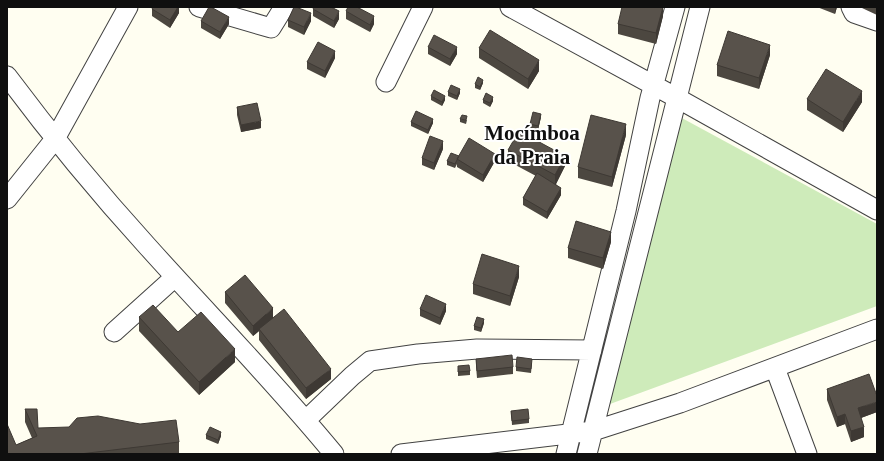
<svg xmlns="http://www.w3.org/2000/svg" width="884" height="461" viewBox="0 0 884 461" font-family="'Times New Roman',serif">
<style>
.green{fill:#ceebba}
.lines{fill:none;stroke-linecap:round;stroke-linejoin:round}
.minor-casing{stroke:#424242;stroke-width:21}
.minor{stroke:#fff;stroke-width:19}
.wall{fill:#4c4740}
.shaded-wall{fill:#3e3934}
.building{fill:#58524b;stroke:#3e3934}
.labels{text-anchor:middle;stroke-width:4;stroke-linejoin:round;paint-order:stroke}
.town-label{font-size:21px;font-weight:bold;fill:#0f0f0f;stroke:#fff}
</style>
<rect width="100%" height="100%" fill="#fffef1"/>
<path class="green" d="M680 117 877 224V306L610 404Z"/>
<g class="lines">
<defs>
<path id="minor" d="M199 7 271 28 284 7
M510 7 677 98 877 210
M851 7 854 13 877 21
M7 76C51 135 98 192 148 247 210 316 275 382 334 454
M386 82 423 7
M7 199 55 139 128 7
M114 332 175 277
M775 368 807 454
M306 420 352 376 370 361 418 354 477 349 592 350
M401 454 593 431 680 403 877 329
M566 454 626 211 650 98 675 7
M587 454 700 7"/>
</defs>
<use href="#minor" class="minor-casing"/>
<use href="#minor" class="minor"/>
</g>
<path class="wall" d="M179 7V13L170 28 152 16V9Z
M663 7V16L656 44 618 34V24Z
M817 7H837L835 14Z
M862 7H877V15L862 8Z
M313 9 339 19 334 28 313 16Z
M346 11 374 24 370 32 346 19Z
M288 20 311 21 304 35 288 27Z
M201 21 229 24 220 39 201 28Z
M428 47 457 54 450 66 428 54Z
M479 48 539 71 528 89 479 58Z
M770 55 759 89 717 76V65Z
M335 58 325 78 307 69V62Z
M483 83 480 90 475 88V84Z
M448 92 460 93 457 100 448 96Z
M431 96 445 100 442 106 431 100Z
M807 99 862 102 843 132 807 110Z
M483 100 493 101 490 107 483 103Z
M237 107 261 128 241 132 237 115Z
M541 117 538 130 530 128V124Z
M460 119 467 120 466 124 460 122Z
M411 122 433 123 428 134 411 126Z
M626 135 612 187 578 178V167Z
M443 149 434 170 422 165V158Z
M508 150 565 166 556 184 561 195 547 219 523 205V198L536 176 508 161Z
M459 156 495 161 483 182 457 167V164L455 168 447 165V161Z
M611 242 603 269 568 258V248Z
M519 277 510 306 473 294V284Z
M225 292 273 318 331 379 306 399 259 340V331L253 336 225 303Z
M420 309 446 311 440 325 420 316Z
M139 317 178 332 235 362 199 395 139 331Z
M484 323 481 332 474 330V326Z
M476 359 513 367V374L477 378 476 366Z
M532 363 531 373 516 371V367Z
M458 366 470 371V375L458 376Z
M827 389 877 412 861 418 864 437 851 442 845 424 837 427 827 400Z
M25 409 38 428 179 442V454H7L16 445 32 438 25 422Z
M511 411 529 419V423L512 425Z
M206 435 221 436 218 444 206 439Z"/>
<path class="shaded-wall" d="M178 7H179V13L170 28V20Z
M663 7V16L656 44V33Z
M835 7H837L835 14Z
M339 11V19L334 28V21Z
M311 13V21L304 35V27Z
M374 16V24L370 32V25Z
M229 17V24L220 39V32Z
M770 45V55L759 89V78Z
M457 47V54L450 66V59Z
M335 51V58L325 78V71Z
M539 60V71L528 89V79Z
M483 80V83L480 90V87Z
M460 89V93L457 100V96Z
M862 91V102L843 132V122Z
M445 96V100L442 106V102Z
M493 97V101L490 107V103Z
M541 114V117L538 130V126Z
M433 119V123L428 134V130Z
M261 121V128L241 132V125Z
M626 124V135L612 187V177Z
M443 141V149L434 170V163Z
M495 154V161L483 182V175Z
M565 156V166L555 186V175Z
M561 188V195L547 219V212Z
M611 232V242L603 269V258Z
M519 266V277L510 306V296Z
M446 304V311L440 325V318Z
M273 308V319L259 329V331L253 336V326Z
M484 319V323L481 332V328Z
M235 349V362L199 395V382Z
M331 369V379L306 399V388Z
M877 402V412L858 419V408Z
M845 414V424L837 427V417Z
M864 427V437L851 442V431Z
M221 432V436L218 444V440Z"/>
<path class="building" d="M153 7H178L170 20 152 9Z
M209 7H211L229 17 220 32 201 21Z
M294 7H296L311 13 304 27 288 20Z
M314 7H331L339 11 334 21 313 9Z
M348 7H357L374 16 370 25 346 11Z
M622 7H663L656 33 618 24Z
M490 30 539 60 528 79 479 48Z
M728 31 770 45 759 78 717 65Z
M434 35 457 47 450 59 428 47Z
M318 42 335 51 325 71 307 62Z
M826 69 862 91 843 122 807 99Z
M478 77 483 80 480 87 475 84Z
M451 85 460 89 457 96 448 92Z
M434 90 445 96 442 102 431 96Z
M486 93 493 97 490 103 483 100Z
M257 103 261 121 241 125 237 107Z
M416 111 433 119 428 130 411 122Z
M533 112 541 114 538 126 530 124Z
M462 115 467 116 466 120 460 119Z
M591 115 626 124 612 177 578 167Z
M519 131 565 156 555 175 508 150Z
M430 136 443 141 434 163 422 158Z
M469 138 495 154 483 175 457 159Z
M451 153 459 156 455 164 447 161Z
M537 173 561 188 547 212 523 198Z
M576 221 611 232 603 258 568 248Z
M482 254 519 266 510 296 473 284Z
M245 275 273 308 253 326 225 292Z
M426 295 446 304 440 318 420 309Z
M153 305 178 332 201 312 235 349 199 382 139 317Z
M284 309 331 369 306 388 259 329Z
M477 317 484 319 481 328 474 326Z
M512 355 513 367 477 371 476 359Z
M517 357 532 359 531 369 516 367Z
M469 365 470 371 458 372V366Z
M869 374 877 396V402L858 408 864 427 851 431 845 414 837 417 827 389Z
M25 409H37L38 428 69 427 77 418 98 416 140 424 176 420 179 442 80 454H7V424L16 445 37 436Z
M528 409 529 419 512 421 511 411Z
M210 427 221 432 218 440 206 435Z"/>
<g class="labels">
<g class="town-label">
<text x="532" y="140">Mocímboa<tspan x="532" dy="24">da Praia</tspan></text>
</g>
</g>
<rect width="884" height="461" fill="none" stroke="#0f0f0f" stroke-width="16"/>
</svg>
